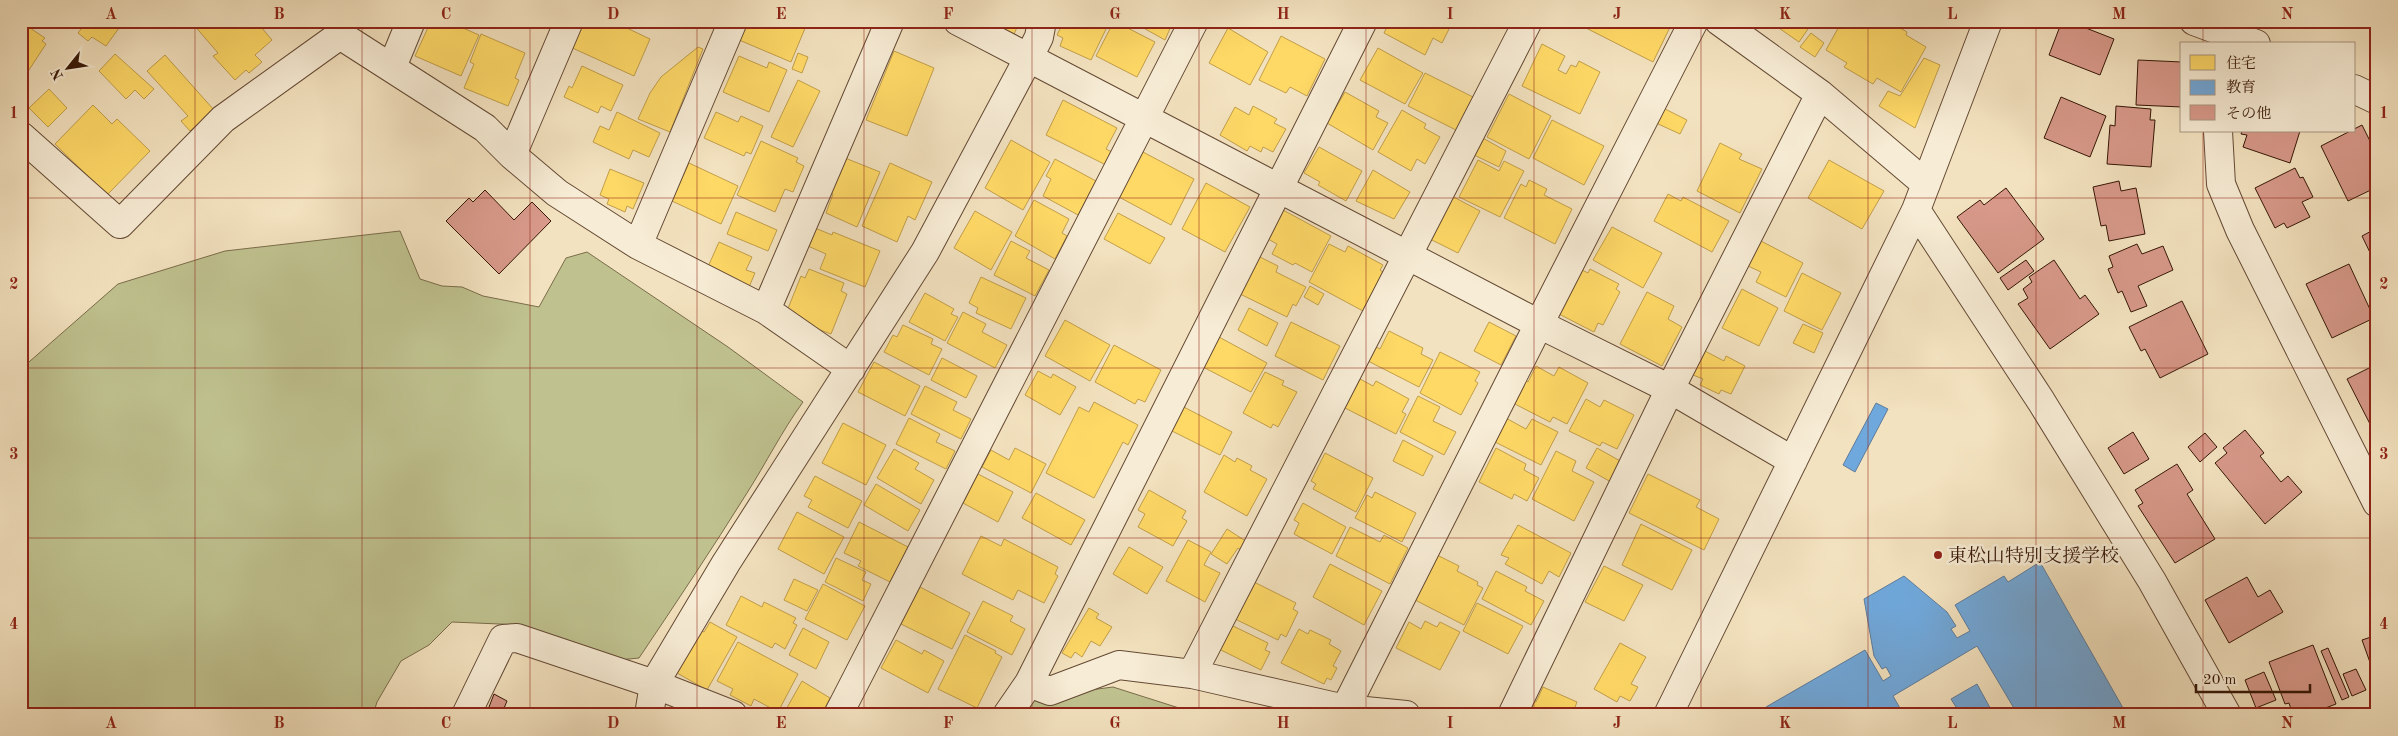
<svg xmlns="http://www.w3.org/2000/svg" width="2398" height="736" viewBox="0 0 2398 736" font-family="'Old Standard TT','Noto Serif JP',serif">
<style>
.green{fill:#bfc28f;stroke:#7a6c4a}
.homes{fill:#ffd966;stroke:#c29e49}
.schools{fill:#6fa8dc;stroke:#5e7c9c}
.building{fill:#d8998a;stroke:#351606}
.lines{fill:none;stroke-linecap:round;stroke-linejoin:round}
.minor-casing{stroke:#644934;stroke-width:30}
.minor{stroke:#f7ecd5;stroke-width:28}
.grid{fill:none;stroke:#8f2418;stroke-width:1;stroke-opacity:0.55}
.poi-dot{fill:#8f2418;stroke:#f7ecd5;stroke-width:2}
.labels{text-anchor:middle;stroke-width:5;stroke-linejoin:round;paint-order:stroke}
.poi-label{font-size:19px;fill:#351606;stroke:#f7ecd5;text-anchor:start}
.neatline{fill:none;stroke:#8f2418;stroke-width:2}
.grid-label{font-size:16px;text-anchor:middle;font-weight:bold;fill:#8f2418}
</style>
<rect width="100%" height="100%" fill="#f3e2bf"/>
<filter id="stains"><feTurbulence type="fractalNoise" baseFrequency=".004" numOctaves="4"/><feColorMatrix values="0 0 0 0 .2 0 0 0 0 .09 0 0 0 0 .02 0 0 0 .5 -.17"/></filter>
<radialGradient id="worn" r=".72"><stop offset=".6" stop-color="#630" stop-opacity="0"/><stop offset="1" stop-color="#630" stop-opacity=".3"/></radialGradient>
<path class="green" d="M400 231 420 279 442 286 462 287 483 296 539 307 566 258 587 252 728 347 803 402C782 431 766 463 747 493 712 549 676 603 639 658L609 661 561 643 523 625 452 622 429 645 401 661 377 702 373 715H21V369L118 284 225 251Z
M1113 687 1201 715H1021L1036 697Z"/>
<path class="homes" d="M87 21H124L106 46 92 37 88 41 78 33Z
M196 21H246L251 26 256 21 272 40 255 55 262 62 249 73 246 70 235 80 213 56 218 53 193 24Z
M431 21H447L479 35 461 76 415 56Z
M516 21H536L533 28Z
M579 21H612L650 39 634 76 568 46Z
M748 21H808L791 62 739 40Z
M980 21H1020L1014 34 995 24 993 28Z
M1064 21H1094L1107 27 1091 60 1060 46 1063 38 1057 35Z
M1114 21 1155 42 1137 77 1096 56Z
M1131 21H1168L1172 24 1165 40Z
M1390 21H1453L1442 43 1433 38 1425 55 1384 33Z
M1590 21H1673L1653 62 1586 28Z
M1779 21H1797L1808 29 1799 42 1776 26Z
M1842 21H1877L1881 24 1883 21H1888L1907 32 1906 35 1926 47 1901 92 1877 78 1873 84 1844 67 1847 63 1826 50Z
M21 22 45 38 42 41 46 44 25 76 21 73Z
M1228 28 1268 52 1250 85 1209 63Z
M1811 33 1824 43 1815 57 1800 47Z
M481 34 525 53 515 78 519 80 508 106 464 88 474 64 470 62Z
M1281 36 1325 59 1307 96 1290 87 1286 93 1259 80Z
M1542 44 1565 56 1558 70 1566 74 1571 65 1576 67 1579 61 1600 72 1580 114 1522 86Z
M698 47 703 49 670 132 638 119 650 93 661 77Z
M1378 48 1423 73 1405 104 1360 80Z
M894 51 934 68 907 136 866 120Z
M798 53 808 57 802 73 792 69Z
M115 54 154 89 144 99 135 90 126 99 99 71Z
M165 55 214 110 190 131 181 121 188 116 147 71Z
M739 56 767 68 769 62 787 70 769 112 723 92Z
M1924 58 1940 65 1915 128 1879 106 1888 91 1900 96Z
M582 66 623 85 611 111 601 106 598 113 564 97 569 86 572 88Z
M1425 73 1477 99 1460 132 1408 106Z
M798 80 820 91 793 147 771 137Z
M49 89 67 108 48 127 29 108Z
M1345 92 1379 111 1376 117 1388 123 1373 150 1327 123Z
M1509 94 1551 116 1529 159 1487 137Z
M1063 100 1117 128 1106 149 1112 152 1106 165 1046 135Z
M93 105 112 124 117 119 150 151 107 195 55 144Z
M1253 106 1277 119 1274 123 1286 129 1273 152 1263 147 1261 152 1250 146 1247 151 1220 135 1235 107 1249 115Z
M1663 108 1687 120 1680 134 1656 123Z
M1402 110 1426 124 1424 128 1440 137 1425 164 1417 159 1411 171 1378 152Z
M617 112 660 133 649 157 633 150 629 159 593 142 600 126 609 130Z
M716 112 738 122 741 116 763 126 751 154 746 152 744 156 704 138Z
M1552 120 1604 146 1584 185 1533 158Z
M1481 137 1506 151 1499 167 1472 154Z
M1011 140 1050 162 1023 210 985 188Z
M761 141 798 158 796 162 804 166 793 192 785 189 775 212 737 195Z
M1720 143 1742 154 1739 159 1762 169 1740 213 1697 191Z
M1319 147 1362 171 1346 201 1318 185 1320 182 1304 173Z
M1143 152 1194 179 1171 225 1119 197Z
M845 158 880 172 857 227 826 213 833 194 831 193Z
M1055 159 1096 181 1078 215 1043 196 1051 179 1046 176Z
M1478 160 1499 171 1504 161 1524 171 1500 217 1459 197Z
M1829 160 1884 191 1862 229 1808 198Z
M689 163 738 186 721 224 672 201Z
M890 163 932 182 915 220 908 216 897 242 862 226Z
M610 169 644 183 633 209 627 206 625 212 607 204 609 199 600 195Z
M1373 170 1410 192 1394 219 1356 201Z
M1529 180 1547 189 1544 195 1572 209 1555 244 1504 218 1521 184 1526 187Z
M1206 183 1250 207 1225 252 1182 229Z
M1668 194 1681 201 1683 197 1729 221 1712 252 1654 221Z
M1450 195 1480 211 1458 253 1428 238Z
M1034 200 1069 219 1062 233 1067 236 1055 259 1015 236Z
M1283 210 1331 236 1312 272 1295 263 1293 265 1272 254 1277 244 1268 239Z
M975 211 1012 232 991 270 954 248Z
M736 212 777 230 768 251 727 234Z
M1118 213 1165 238 1150 264 1104 239Z
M1612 227 1662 253 1643 288 1593 260Z
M815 228 832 235 833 232 880 251 865 287 820 269 826 254 808 246Z
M1011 241 1030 251 1026 258 1049 270 1035 296 994 275Z
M1761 241 1803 263 1786 297 1756 282 1761 272 1748 266Z
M719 242 752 257 746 270 755 273 749 287 707 269Z
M1329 244 1345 252 1348 246 1383 265 1380 270 1383 272 1363 311 1309 282Z
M1256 255 1278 266 1276 272 1306 287 1296 306 1293 304 1287 317 1238 293Z
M809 269 844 283 841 291 847 294 831 334 799 322 801 317 787 311 801 276 805 278Z
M1590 269 1619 284 1616 289 1620 292 1603 325 1598 323 1594 332 1559 314 1582 270 1588 273Z
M1802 273 1841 293 1822 330 1784 311Z
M981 277 1026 298 1011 329 976 313 978 308 969 303Z
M1310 286 1324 294 1318 305 1304 297Z
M1742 289 1778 308 1759 346 1722 328Z
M1647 292 1674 306 1668 319 1682 327 1662 366 1620 344Z
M925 293 954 309 951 314 958 317 945 341 909 322Z
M1249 308 1278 323 1267 346 1238 330Z
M963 312 986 324 982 332 1007 345 995 368 947 343Z
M1065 320 1110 345 1090 381 1045 356Z
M1291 322 1340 346 1323 380 1275 356Z
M1489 322 1516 336 1501 365 1474 351Z
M1803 324 1823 333 1814 353 1793 343Z
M903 325 933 339 931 344 942 349 929 375 884 352 893 335 897 337Z
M1389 331 1423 348 1421 354 1433 360 1419 387 1368 361 1376 347 1380 349Z
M1219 337 1267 363 1251 392 1203 367Z
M1114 345 1161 370 1145 402 1138 399 1135 404 1095 382Z
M1705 351 1724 361 1726 356 1745 366 1731 394 1721 390 1719 394 1700 385 1703 379 1693 375Z
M1440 352 1480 372 1475 381 1478 383 1461 415 1420 393Z
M942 358 977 376 966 398 931 380Z
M874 362 920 386 905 416 858 392Z
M1536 366 1554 376 1559 367 1588 383 1567 424 1553 417 1550 422 1513 403 1524 379 1528 382Z
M1038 371 1051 378 1053 374 1076 387 1060 415 1025 395Z
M1265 372 1284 381 1282 385 1297 392 1278 427 1273 424 1271 428 1243 413Z
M1360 379 1373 386 1376 381 1409 399 1402 412 1406 414 1396 434 1345 408Z
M925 386 957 402 953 410 971 419 961 439 911 414Z
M1418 396 1440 407 1433 421 1456 432 1444 455 1400 432Z
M1586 399 1600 407 1604 400 1634 415 1617 449 1602 442 1600 446 1569 431Z
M1094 402 1138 425 1128 445 1123 442 1094 498 1046 473 1079 407 1089 412Z
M1178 404 1232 432 1220 455 1166 428Z
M1504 417 1526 429 1532 419 1558 432 1541 465 1493 441Z
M909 418 940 434 936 442 955 451 946 469 896 444Z
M843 423 886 445 866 485 822 463Z
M1403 440 1433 456 1423 476 1393 461Z
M1015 448 1046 464 1031 493 982 467 991 450 1009 460Z
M1496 448 1526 464 1524 470 1539 478 1527 501 1514 494 1512 499 1479 482Z
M1597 448 1622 462 1611 482 1586 468Z
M894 449 919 463 915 469 934 480 921 504 877 478Z
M1556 451 1576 461 1572 471 1594 482 1574 521 1532 499Z
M1325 453 1373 478 1356 512 1313 489 1316 484 1311 481Z
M1224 455 1235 462 1237 458 1252 466 1250 470 1267 479 1247 516 1204 492Z
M978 474 1013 492 998 522 963 503Z
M1648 474 1700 500 1696 507 1719 519 1704 550 1629 513Z
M815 476 862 501 848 528 808 507 812 500 804 496Z
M876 484 920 510 908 531 864 505Z
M1149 490 1186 511 1182 518 1187 521 1173 546 1138 527 1145 514 1138 510Z
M1375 492 1416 513 1402 542 1355 518 1367 495 1372 498Z
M1036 493 1085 520 1071 545 1022 518Z
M1303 503 1346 527 1332 554 1294 534 1299 523 1294 520Z
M797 512 844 537 824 574 778 549Z
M859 522 908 547 890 582 858 566 861 561 844 553Z
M1641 524 1692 550 1672 590 1622 565Z
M1518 525 1571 553 1559 577 1549 571 1542 584 1505 564 1509 558 1501 555Z
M1350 527 1380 542 1384 535 1408 548 1390 584 1336 556Z
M1227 529 1247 542 1241 550 1238 548 1227 564 1211 554Z
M981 536 1001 546 1004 539 1058 567 1055 574 1058 576 1044 603 1018 590 1013 600 962 574Z
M1188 540 1211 552 1204 565 1220 573 1205 602 1166 581Z
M1129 547 1163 567 1147 594 1113 574Z
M1437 555 1459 566 1457 571 1478 582 1477 585 1483 588 1464 625 1415 600Z
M836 558 866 572 862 580 871 584 863 601 825 582Z
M1330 564 1382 591 1364 625 1313 597Z
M1604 566 1643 585 1624 621 1585 602Z
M1496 571 1527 587 1525 591 1544 601 1531 625 1482 599Z
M794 579 818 590 807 611 784 600Z
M1252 581 1296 603 1293 609 1298 612 1286 637 1281 634 1278 640 1233 618Z
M823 584 865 606 847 640 805 619Z
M920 587 970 613 952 649 901 624Z
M741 596 762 607 764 602 796 618 793 623 797 625 785 649 775 643 772 648 726 625Z
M983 601 1013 616 1010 621 1025 629 1012 655 967 632Z
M1477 603 1523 626 1508 654 1463 631Z
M1089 608 1099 614 1096 618 1112 627 1100 646 1091 641 1082 657 1075 652 1071 658 1062 653Z
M1425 621 1437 627 1440 622 1460 632 1440 670 1396 648 1409 622 1421 629Z
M710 622 737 637 707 690 677 673 700 630 704 632Z
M1231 625 1268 643 1265 650 1270 652 1261 670 1219 649Z
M803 628 829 642 816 669 789 655Z
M1299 629 1308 634 1310 630 1331 640 1329 644 1341 651 1333 666 1337 668 1331 680 1327 678 1324 684 1281 663Z
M965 635 996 651 995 653 1002 657 977 708 938 689Z
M896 640 922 654 924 650 944 661 928 693 881 668Z
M738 642 798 674 778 712 754 699 751 706 730 695 733 689 717 681Z
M1620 643 1646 657 1631 684 1638 687 1630 701 1620 696 1617 702 1594 689Z
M802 681 830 698 821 715 784 713Z
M1543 687 1577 702 1572 715H1525L1532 700 1536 702Z"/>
<path class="schools" d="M1876 403 1888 409 1855 472 1843 465Z
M2040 562 2127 715H2018L1977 646 1893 696 1904 715H1770L1766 707 1865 650 1883 681 1891 676 1886 667 1882 669 1874 656 1864 599 1904 576 1947 612 1956 626 1951 629 1957 638 1970 631 1955 605 2004 576 2008 582Z
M1977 684 1994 715H1961L1951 699Z"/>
<path class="building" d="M2062 21H2068L2114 39 2100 75 2049 55Z
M2138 60 2182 62V107L2136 105Z
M2061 97 2106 116 2090 157 2044 138Z
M2116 106 2151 109 2150 120H2155L2151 167 2107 164 2110 125 2115 126Z
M2362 125 2377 155V187L2348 201 2321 146Z
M2242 131H2300L2290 163 2243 147 2247 135 2241 134Z
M2295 168 2300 178 2303 177 2313 197 2302 202 2310 217 2287 228 2284 223 2275 228 2255 188Z
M2119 181 2121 191 2136 188 2145 234 2109 241 2106 225 2101 226 2093 187Z
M2006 188 2044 239 1998 273 1957 217 1980 200 1984 205Z
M485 190 514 220 532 202 551 221 499 274 446 221 469 198 473 202Z
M2377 228V267L2362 236Z
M2137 244 2142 254 2163 246 2173 270 2138 286 2147 306 2131 312 2122 291 2118 293 2108 269 2113 267 2109 256Z
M2026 260 2034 271 2008 290 2000 278Z
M2054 260 2080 299 2085 295 2099 314 2050 349 2018 304 2028 298 2023 289 2032 282 2029 277Z
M2349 264 2374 318 2332 338 2306 284Z
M2182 301 2208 354 2160 378 2145 349 2141 351 2129 327Z
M2377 364V420L2370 424 2347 379Z
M2245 430 2264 453 2260 456 2281 482 2288 476 2302 492 2265 524 2215 463 2227 453 2223 448Z
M2133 432 2149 459 2124 474 2108 448Z
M2205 433 2217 447 2200 462 2188 447Z
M2177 464 2193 490 2187 494 2215 539 2175 563 2138 506 2143 503 2135 490Z
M2247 577 2258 597 2270 590 2283 612 2229 643 2205 600Z
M2377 635V682L2362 640Z
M2313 645 2336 704 2307 715H2293L2289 703 2285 704 2269 662Z
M2328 648 2349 697 2342 700 2321 651Z
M2356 669 2366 690 2352 696 2343 674Z
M2264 672 2276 700 2256 708 2245 680Z
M494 694 507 701 502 713 489 707Z"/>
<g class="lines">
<defs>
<path id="minor" d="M569 21 512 155 557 193 638 245 766 310 851 369
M958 21 1539 324 1670 389 1793 461
M1719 21 1820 94 1926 184
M2194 21 2256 44
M392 67 411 21
M2354 89 2377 100
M2218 131 2221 184 2240 230 2377 503
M21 136 120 224 223 119 340 35 485 128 512 155
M1916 210 2041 401 2152 581 2227 715
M638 245 733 21
M766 310 890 21
M1192 674 1528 21
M1029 683 1050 691 1119 665 1192 674 1345 709 1406 715
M1345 709 1539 324 1694 21
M466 715 503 639 517 638 654 684 649 715
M733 715 654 684 726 563 925 252 1029 57 1039 37 1042 21
M838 715 1194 21
M1007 715 1029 683 1363 21
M1512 715 1670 389 1820 94
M1668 715 1916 210 1988 21"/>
</defs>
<use href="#minor" class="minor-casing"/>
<use href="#minor" class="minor"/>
</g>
<path class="grid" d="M195 21V715M362 21V715M530 21V715M697 21V715M864 21V715M1032 21V715M1199 21V715M1366 21V715M1534 21V715M1701 21V715M1868 21V715M2036 21V715M2203 21V44M2203 131V715M21 198H2377M21 368H2377M21 538H2377"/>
<circle class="poi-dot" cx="1938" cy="555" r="5"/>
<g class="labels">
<g class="poi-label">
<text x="1948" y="562">東松山特別支援学校</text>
</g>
</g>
<rect width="2398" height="736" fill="none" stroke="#f3e2bf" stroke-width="55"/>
<rect x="2180" y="42" width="175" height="90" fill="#f7ecd5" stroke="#a99682"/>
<rect x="2190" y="55" width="25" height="15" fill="#ffd966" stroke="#a99682"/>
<text x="2226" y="68" font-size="15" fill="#351606">住宅</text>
<rect x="2190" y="80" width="25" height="15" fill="#6fa8dc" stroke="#a99682"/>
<text x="2226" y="92" font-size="15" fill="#351606">教育</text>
<rect x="2190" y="105" width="25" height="15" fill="#d8998a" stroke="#a99682"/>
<text x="2226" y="118" font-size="15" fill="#351606">その他</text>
<g transform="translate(68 68) rotate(240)" stroke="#f7ecd5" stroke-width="4" paint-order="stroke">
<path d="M0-4L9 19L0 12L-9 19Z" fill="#351606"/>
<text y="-8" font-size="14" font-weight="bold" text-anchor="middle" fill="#351606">N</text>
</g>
<path d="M2196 684v8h114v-8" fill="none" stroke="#351606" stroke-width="2.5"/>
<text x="2203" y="684" font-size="15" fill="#351606" stroke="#f7ecd5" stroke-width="4" paint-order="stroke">20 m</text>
<rect x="28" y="28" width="2342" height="680" class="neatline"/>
<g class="grid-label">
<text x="111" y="19">A</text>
<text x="279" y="19">B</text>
<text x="446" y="19">C</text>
<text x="613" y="19">D</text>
<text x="781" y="19">E</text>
<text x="948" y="19">F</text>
<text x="1115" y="19">G</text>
<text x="1283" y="19">H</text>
<text x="1450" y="19">I</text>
<text x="1617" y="19">J</text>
<text x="1785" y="19">K</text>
<text x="1952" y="19">L</text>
<text x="2119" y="19">M</text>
<text x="2287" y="19">N</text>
<text x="14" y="118">1</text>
<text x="2384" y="118">1</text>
<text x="14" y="289">2</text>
<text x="2384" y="289">2</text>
<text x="14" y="459">3</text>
<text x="2384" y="459">3</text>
<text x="14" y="629">4</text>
<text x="2384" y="629">4</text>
<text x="111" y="728">A</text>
<text x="279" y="728">B</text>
<text x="446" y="728">C</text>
<text x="613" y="728">D</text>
<text x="781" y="728">E</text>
<text x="948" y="728">F</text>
<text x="1115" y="728">G</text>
<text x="1283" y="728">H</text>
<text x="1450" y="728">I</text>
<text x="1617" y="728">J</text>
<text x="1785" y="728">K</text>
<text x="1952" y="728">L</text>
<text x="2119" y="728">M</text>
<text x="2287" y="728">N</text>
</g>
<rect width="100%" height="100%" filter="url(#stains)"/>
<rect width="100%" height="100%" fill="url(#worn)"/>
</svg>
